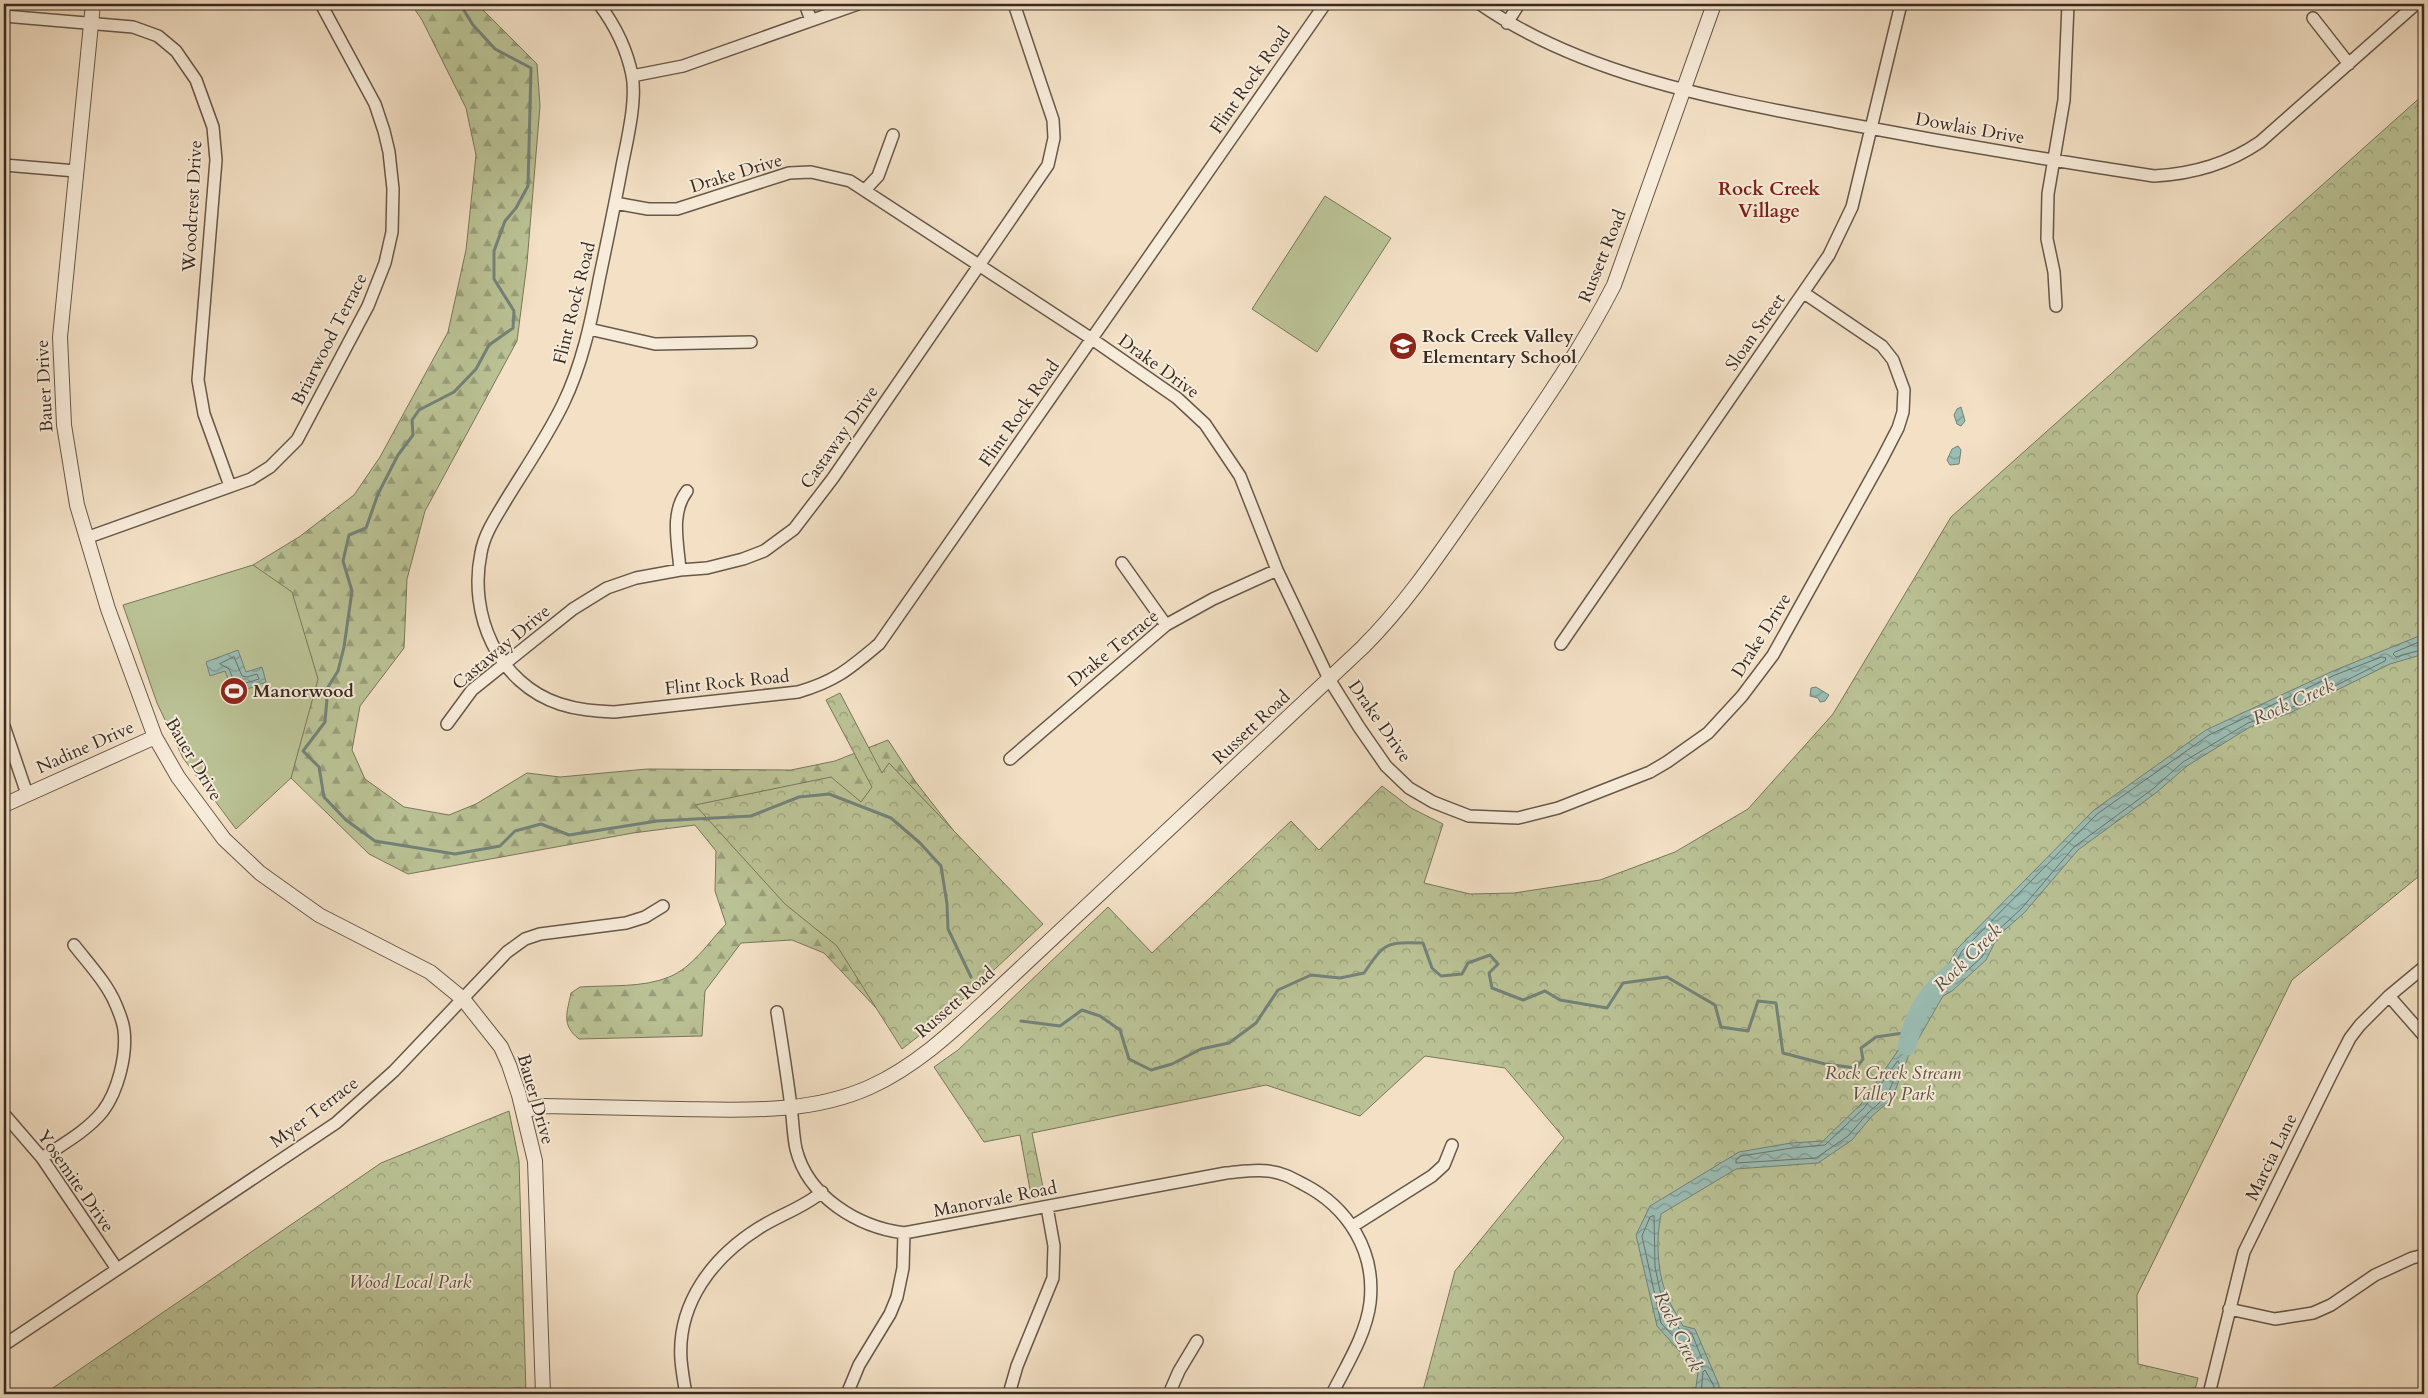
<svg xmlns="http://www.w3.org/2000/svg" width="2428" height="1398" viewBox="0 0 2428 1398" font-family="Cardo,serif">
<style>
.forest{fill:url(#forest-firs);stroke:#79765b}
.park{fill:url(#park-crowns);stroke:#79765b}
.garden{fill:#bac295;stroke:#79765b}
.water{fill:url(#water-waves);stroke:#738279}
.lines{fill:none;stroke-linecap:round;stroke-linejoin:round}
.shore{stroke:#6a746a;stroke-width:1}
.stream{stroke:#738279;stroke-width:3}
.river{stroke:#9bbdb4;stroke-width:19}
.minor-casing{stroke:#67584a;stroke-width:14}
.tertiary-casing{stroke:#67584a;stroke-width:16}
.minor{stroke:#f7ebd9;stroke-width:11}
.tertiary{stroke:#f7ebd9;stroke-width:14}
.labels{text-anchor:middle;stroke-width:4;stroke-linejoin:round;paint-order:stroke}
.street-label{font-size:18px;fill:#382a21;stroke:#f7ebd9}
.poi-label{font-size:18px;font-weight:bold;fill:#382a21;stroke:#f7ebd9;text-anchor:start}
.park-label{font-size:18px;font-style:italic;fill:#58503e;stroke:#f7ebd9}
.neighbourhood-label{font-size:19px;font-weight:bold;fill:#7a1f14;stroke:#f7ebd9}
.water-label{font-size:19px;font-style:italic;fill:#514f46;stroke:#f7ebd9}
</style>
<defs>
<pattern id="forest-firs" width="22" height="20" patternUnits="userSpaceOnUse" patternTransform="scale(1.25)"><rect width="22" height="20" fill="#bac295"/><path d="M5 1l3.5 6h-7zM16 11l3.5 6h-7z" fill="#989e79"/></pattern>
<pattern id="park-crowns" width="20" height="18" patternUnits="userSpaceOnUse" patternTransform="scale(1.25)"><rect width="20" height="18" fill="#bac295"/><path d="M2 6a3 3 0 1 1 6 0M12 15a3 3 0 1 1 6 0" fill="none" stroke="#989e79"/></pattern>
<pattern id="water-waves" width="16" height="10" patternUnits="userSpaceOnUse" patternTransform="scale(1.25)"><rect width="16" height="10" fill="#9bbdb4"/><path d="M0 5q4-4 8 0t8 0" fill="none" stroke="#7f9a92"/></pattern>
</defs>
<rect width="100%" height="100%" fill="#f3e0c5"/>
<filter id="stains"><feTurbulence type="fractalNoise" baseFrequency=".004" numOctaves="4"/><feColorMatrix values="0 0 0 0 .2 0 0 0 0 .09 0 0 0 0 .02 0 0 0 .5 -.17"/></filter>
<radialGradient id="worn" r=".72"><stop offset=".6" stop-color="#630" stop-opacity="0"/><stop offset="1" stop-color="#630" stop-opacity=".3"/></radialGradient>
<path class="forest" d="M411 4H477L537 64 540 106 527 263 517 341 425 511 407 579 404 648 360 706 352 750 365 779 404 807 449 815 476 804 527 773 560 777 647 769 791 770 835 761 888 740 915 781 957 835 879 1011 824 953 792 940 741 943 705 991 702 1036 579 1039C561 1025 567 1013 571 993L580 987C608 985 643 988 669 977 692 968 709 942 726 924L715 891 716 851 695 825 633 833 408 874 369 854 291 778 280 754 253 565 299 537 354 495 380 457 448 332 466 250 476 155 466 108 422 20Z"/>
<path class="park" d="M2424 94V872L2292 980 2137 1295 2138 1364 2198 1378 2194 1394H1422L1455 1271 1564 1138 1505 1068 1425 1056 1360 1116 1266 1085 1032 1133 1044 1192 1031 1195 1020 1135 984 1142 934 1067 958 1050 1108 907 1152 953 1291 821 1319 850 1382 786 1411 808 1443 824 1424 883 1470 894 1514 893 1600 880 1675 852 1748 809 1833 714 1951 517Z
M840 693 882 773 889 763 1043 924 947 1014 902 1049 837 946 785 904 695 805 831 777 861 802 872 787 826 700Z
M509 1111 519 1161 526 1394H44L381 1163Z"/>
<path class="garden" d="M1325 196 1391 238 1317 352 1252 309Z
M253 565 292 592 318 679 291 778 236 829 183 758 157 703 123 605Z"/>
<path class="water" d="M1961 407 1965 421 1961 426 1957 424 1954 415 1957 409Z
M1958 446 1961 450 1959 464 1950 465 1947 460 1952 449Z
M2424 634V654L2390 664 2290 713 2250 727 2187 766 2157 792 2078 850 2024 913 1998 936 1986 960 1952 991 1943 996 1908 1057 1892 1099 1872 1116 1852 1140 1818 1163 1736 1169 1661 1214C1656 1239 1657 1267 1665 1291 1669 1303 1677 1315 1683 1326L1695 1329 1719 1385 1718 1394H1695L1698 1372 1657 1326 1636 1235 1650 1206 1739 1152 1791 1143 1823 1141 1861 1104 1897 1052 1958 948 2094 810 2206 730 2333 671Z
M238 650 246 672 262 667 266 682 234 694 225 671 210 676 206 662Z
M1816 687 1829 695 1825 701 1820 702 1818 698 1810 696 1811 688Z"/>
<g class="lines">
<path class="shore" d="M2424 640 2395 652 2393 654 2396 657 2424 649
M234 657 242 676 247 677 257 674 259 679 236 686 229 669 220 664Z
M2382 657 2386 658 2385 661 2289 709 2248 723 2183 762 2154 788 2074 847 2021 909 1995 933 1982 957 1949 987 1941 989 1962 951 2097 814 2209 735 2335 675Z
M1898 1061 1900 1065 1887 1096 1868 1113 1848 1136 1816 1158 1736 1163V1160L1741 1156 1792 1148 1825 1145 1864 1108Z
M1654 1216 1655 1267 1661 1295 1679 1329 1692 1334 1704 1364 1702 1367 1661 1323 1642 1236 1650 1217Z
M1701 1394 1703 1372 1705 1370 1714 1386 1713 1394"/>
<path class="stream" d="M460 4 473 25 495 49 531 68 528 186 516 208 505 221 494 251V279L514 311 513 328 489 345 476 369 454 392 419 410 412 420 413 435 398 455 378 494 366 528 349 535 343 561 352 591 344 647 338 671 328 687 325 722 303 751 319 767 324 797 346 820 375 841 455 854 500 846 515 831 541 824 569 835 657 821 751 816 799 797 829 794 891 818 920 843 941 866 947 904 948 929 971 977
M1021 1021 1060 1026 1082 1010 1100 1016 1120 1030 1129 1059 1151 1070 1172 1064 1201 1049 1229 1043 1256 1023 1278 990 1311 975 1340 978 1364 973C1385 942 1386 942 1423 943L1432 968 1441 976 1462 974 1468 963 1490 955 1498 964 1489 973 1492 988 1523 1000 1545 991 1560 1000 1607 1008 1623 983 1667 977 1715 1005 1721 1027 1748 1031 1758 1001 1776 1003 1783 1053 1825 1064 1856 1068 1863 1059 1861 1048 1876 1037 1910 1032"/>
<path class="river" d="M1907 1046C1914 1013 1929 989 1957 969"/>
<defs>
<path id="minor" d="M599 4C614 24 627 50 632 75 637 100 627 141 622 166 615 204 607 242 599 280 591 322 582 365 563 404 547 437 525 469 506 500 496 517 484 534 481 553 468 614 498 684 560 704 578 710 595 711 614 712L798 692C836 681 849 669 879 644L1325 4
M805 4 811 20
M1480 4C1582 75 1716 99 1837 122 1942 142 2048 160 2154 176 2192 174 2228 164 2260 142L2416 4
M4 16 133 27 158 36 176 51 196 80 213 127 216 160 198 380 204 414 230 486
M2313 18 2349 64
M1507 23 1519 4
M632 76 683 66 858 4
M4 165 76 171
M865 190 878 176 893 135
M615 203 648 209H677L789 173 811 172 850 181 1092 339 1177 398 1205 424 1240 476 1277 570 1329 679 1359 727 1386 766 1409 788 1433 802 1469 816 1518 818 1558 808 1650 772 1667 762 1708 733 1742 696 1773 655 1882 459 1898 428 1903 412 1904 390 1893 360 1882 346 1804 293
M2056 306 2054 272 2047 239 2048 194 2064 100 2068 4
M589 329 655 344 751 342
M86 538 251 479 270 467 297 440 368 306 385 263 392 232 393 189 389 152 384 131 375 104 321 4
M1122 563 1166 625
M680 570C678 543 670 513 687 491
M1561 644 1829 255 1852 207 1901 4
M447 724 472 690 573 609 607 588 636 578 680 570 707 568 743 559 764 551 794 529 833 478 1048 165 1054 138 1053 120 1014 4
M4 726 27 794
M1010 759 1166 625 1213 599 1277 570
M2389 996 2424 1036
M777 1012C782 1044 787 1075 791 1107 793 1121 793 1135 796 1149 808 1197 858 1227 904 1233L1226 1173C1239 1172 1254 1169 1268 1171 1281 1172 1292 1178 1303 1184 1348 1207 1376 1251 1370 1303 1366 1335 1346 1366 1332 1394
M4 1114 42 1158 117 1269
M42 1158C63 1144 87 1131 103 1111 118 1091 127 1055 124 1030 123 1022 119 1012 116 1005 107 983 88 963 74 945
M1353 1226 1432 1176 1444 1165 1452 1145
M2229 1309 2275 1319 2313 1313 2331 1305 2375 1275 2412 1258 2424 1255
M4 1345 336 1123 394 1071 507 952 525 939 540 934 626 923 645 917 663 906
M686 1394C684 1383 682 1371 681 1360 677 1303 713 1257 759 1228 779 1215 803 1208 822 1192
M847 1394 859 1365 890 1314 897 1297 903 1268 904 1233
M1009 1394 1017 1366 1053 1278 1054 1246 1047 1207
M1169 1394 1179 1371 1197 1341
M2209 1394 2244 1252 2333 1071 2350 1038 2360 1025 2389 996 2424 967"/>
<path id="tertiary" d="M93 4 60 337 64 425 77 505 108 609 155 737 178 777 224 839 260 873 319 915 430 972 463 999 501 1047 509 1065 519 1095 535 1161 543 1394
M4 805 155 737
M523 1111 544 1106C589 1107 634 1108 680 1109 744 1110 810 1114 870 1087 918 1065 955 1029 993 994L1363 647C1411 599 1447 542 1486 487 1531 421 1578 356 1614 285L1714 4"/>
</defs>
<use href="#minor" class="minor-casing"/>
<use href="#tertiary" class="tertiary-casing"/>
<use href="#minor" class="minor"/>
<use href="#tertiary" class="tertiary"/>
</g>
<defs>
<symbol id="school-disc" viewBox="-11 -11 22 22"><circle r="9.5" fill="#8f2418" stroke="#f7ebd9"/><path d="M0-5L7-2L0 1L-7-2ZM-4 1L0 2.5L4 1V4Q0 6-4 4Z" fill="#fff"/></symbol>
<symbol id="stadium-disc" viewBox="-11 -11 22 22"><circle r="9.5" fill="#8f2418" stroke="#f7ebd9"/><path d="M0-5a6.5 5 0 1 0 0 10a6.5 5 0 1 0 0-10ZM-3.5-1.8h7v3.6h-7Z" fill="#fff"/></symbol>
</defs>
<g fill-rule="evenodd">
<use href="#school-disc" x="1387" y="330" width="32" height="32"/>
<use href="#stadium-disc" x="218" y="675" width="32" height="32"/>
</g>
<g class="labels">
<g class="street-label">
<text transform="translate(1250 80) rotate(-55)" y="6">Flint Rock Road</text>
<text transform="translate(1970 128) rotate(10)" y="6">Dowlais Drive</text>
<text transform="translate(736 173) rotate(-17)" y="6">Drake Drive</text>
<text transform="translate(192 206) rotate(-87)" y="6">Woodcrest Drive</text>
<text transform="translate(1602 256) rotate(-68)" y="6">Russett Road</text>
<text transform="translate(574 303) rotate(-76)" y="6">Flint Rock Road</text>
<text transform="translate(1755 332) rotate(-55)" y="6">Sloan Street</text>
<text transform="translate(329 339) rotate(-63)" y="6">Briarwood Terrace</text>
<text transform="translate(1159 366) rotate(36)" y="6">Drake Drive</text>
<text transform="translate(44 386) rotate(-93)" y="6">Bauer Drive</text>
<text transform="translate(1019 413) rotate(-55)" y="6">Flint Rock Road</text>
<text transform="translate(839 437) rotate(-55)" y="6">Castaway Drive</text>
<text transform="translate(1761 635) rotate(-58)" y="6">Drake Drive</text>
<text transform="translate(501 647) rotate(-40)" y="6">Castaway Drive</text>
<text transform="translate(1113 648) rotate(-39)" y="6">Drake Terrace</text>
<text transform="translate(727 682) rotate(-6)" y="6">Flint Rock Road</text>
<text transform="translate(1380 721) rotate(55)" y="6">Drake Drive</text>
<text transform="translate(1251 727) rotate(-43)" y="6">Russett Road</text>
<text transform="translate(85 747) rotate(-24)" y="6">Nadine Drive</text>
<text transform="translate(194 759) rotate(59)" y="6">Bauer Drive</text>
<text transform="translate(955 1002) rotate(-41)" y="6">Russett Road</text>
<text transform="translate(536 1099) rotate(74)" y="6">Bauer Drive</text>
<text transform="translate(314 1112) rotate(-37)" y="6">Myer Terrace</text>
<text transform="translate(2271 1157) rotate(-64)" y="6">Marcia Lane</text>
<text transform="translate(76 1181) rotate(55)" y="6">Yosemite Drive</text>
<text transform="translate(995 1199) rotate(-11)" y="6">Manorvale Road</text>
</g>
<g class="poi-label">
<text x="1422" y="342">Rock Creek Valley<tspan x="1422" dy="21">Elementary School</tspan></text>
<text x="253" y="697">Manorwood</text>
</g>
<g class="park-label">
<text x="1893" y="1079">Rock Creek Stream<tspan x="1893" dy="21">Valley Park</tspan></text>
<text x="410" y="1288">Wood Local Park</text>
</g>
<g class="neighbourhood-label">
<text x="1769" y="195">Rock Creek<tspan x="1769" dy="22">Village</tspan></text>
</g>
<g class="water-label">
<text transform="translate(2293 701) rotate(-24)" y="7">Rock Creek</text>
<text transform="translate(1967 957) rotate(-45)" y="7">Rock Creek</text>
<text transform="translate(1679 1331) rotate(64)" y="7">Rock Creek</text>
</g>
</g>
<rect width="2428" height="1398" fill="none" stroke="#f3e0c5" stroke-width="20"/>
<rect x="5" y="5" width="2418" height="1388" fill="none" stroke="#382a21" stroke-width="2.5"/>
<rect x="10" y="10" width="2408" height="1378" fill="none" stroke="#382a21"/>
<rect width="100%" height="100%" filter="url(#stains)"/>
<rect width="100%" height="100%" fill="url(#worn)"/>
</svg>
